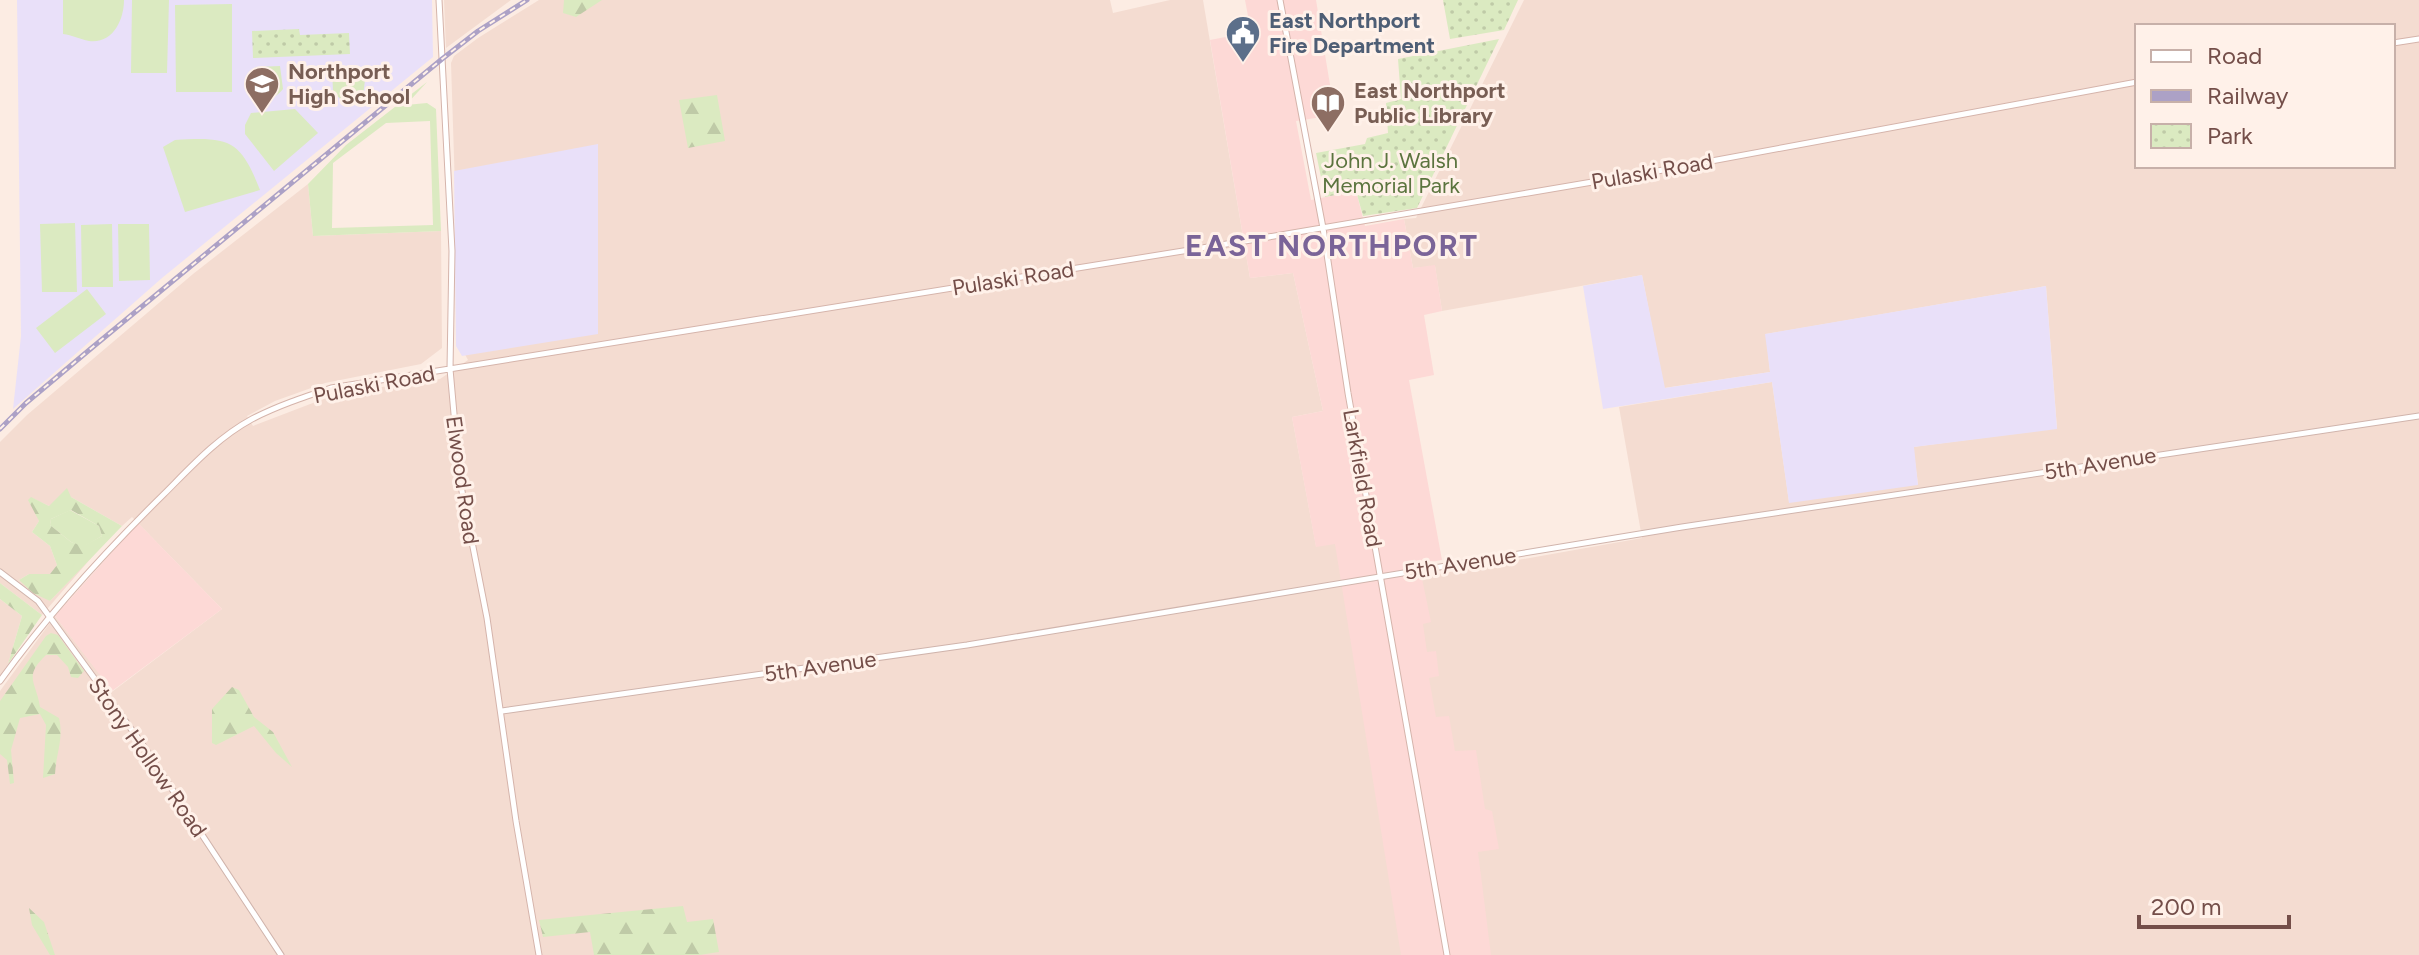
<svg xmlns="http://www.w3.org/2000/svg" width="2419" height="955" viewBox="0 0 2419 955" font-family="Figtree,sans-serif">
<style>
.residential{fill:#f4dcd1;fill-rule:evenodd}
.commercial{fill:#fdd9d6}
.education{fill:#e9e0f9}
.grass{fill:#dbeac1;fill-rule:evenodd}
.forest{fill:url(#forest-firs);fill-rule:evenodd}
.park{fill:url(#park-dots)}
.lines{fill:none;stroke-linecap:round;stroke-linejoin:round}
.tertiary-casing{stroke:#d0b4ac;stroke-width:7}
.secondary-casing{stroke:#d5b4ab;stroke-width:7}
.tertiary{stroke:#fff;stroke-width:5}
.secondary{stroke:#fff;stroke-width:5}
.rail-casing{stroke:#aca1c6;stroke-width:5}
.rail{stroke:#fff1e9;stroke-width:2;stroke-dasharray:6;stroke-linecap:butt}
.labels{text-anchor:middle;stroke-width:6;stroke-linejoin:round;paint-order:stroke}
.service-label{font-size:22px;font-weight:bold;fill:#4e5e75;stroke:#fff1e9;text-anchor:start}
.education-label{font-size:22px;font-weight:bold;fill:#785e54;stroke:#fff1e9;text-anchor:start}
.park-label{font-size:22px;fill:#5b743e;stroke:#fff1e9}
.street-label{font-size:22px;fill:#744e49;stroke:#fff1e9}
.district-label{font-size:30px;font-weight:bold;letter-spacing:2px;fill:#7a6498;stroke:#fff1e9}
</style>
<defs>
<pattern id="forest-firs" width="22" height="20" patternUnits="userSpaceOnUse" patternTransform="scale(2)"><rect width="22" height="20" fill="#dbeac1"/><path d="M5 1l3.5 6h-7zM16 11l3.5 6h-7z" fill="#bfcaa7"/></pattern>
<pattern id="park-dots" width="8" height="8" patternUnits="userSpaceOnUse" patternTransform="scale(2)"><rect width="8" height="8" fill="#dbeac1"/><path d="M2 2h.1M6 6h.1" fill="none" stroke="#bfcaa7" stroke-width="1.8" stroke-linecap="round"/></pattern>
</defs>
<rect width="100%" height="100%" fill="#fcece3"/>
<path class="residential" d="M444 0H511L446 48Z
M539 0H1110L1113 13 1170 0H1203L1250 278 1293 273 1323 411 1292 417 1316 546 1368 537 1377 585 1642 538 1619 407 1772 382 1789 502 1918 484 1913 447 2057 428 2046 286 1766 334 1770 372 1664 388 1642 275 1442 311 1435 266 1413 268 1404 219 1416 218 1524 0H2419V955H0V691L55 616 113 691 222 609 132 517 122 526 71 497 49 506 32 498 39 521 32 532 50 546 57 565 50 574H29L19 580 50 601 98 550 42 615 0 583V442L27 415 193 274 308 184 313 236 441 231 442 348 421 364 325 383 275 401 247 416 253 426 339 393 440 379 468 360 460 345 451 63 454 56 478 38ZM2137 26H2393V166H2137Z
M0 599 22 616 8 664 0 675Z"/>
<path class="commercial" d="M1245 0H1316L1335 115 1296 121 1311 200 1356 191 1365 226 1404 219 1413 268 1435 265 1442 311 1424 315 1434 375 1409 380 1442 560 1419 564 1431 622 1423 624 1427 652 1436 651 1439 676 1429 678 1436 717 1449 716 1455 751 1476 750 1485 809 1492 811 1499 849 1478 852 1491 955H1401L1335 544 1316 547 1292 417 1323 411 1293 273 1250 278 1210 40 1251 32Z
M138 523 222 609 112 691 55 616Z"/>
<path class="education" d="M17 0H432L433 57 162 278 13 409 21 336Z
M598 144V334L462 356 456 346 454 171Z
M1642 275 1665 388 1770 372 1765 334 2046 286 2057 429 1914 447 1918 485 1789 503 1772 382 1603 409 1583 286Z"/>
<path class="grass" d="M63 0H124C124 20 113 44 89 41 80 39 72 35 63 34Z
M132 0H169L167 73H131Z
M232 4V92H176L175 5Z
M280 66 283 89C276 98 266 102 255 97L251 71 256 67Z
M332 66 362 68 366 72 362 104 347 105 333 92Z
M427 82 406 105 427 103 436 109 441 231 313 236 308 184 346 145ZM430 121 433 225 332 228 333 163 386 123Z
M295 109 318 133 274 171 245 134V125L251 113Z
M175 140C229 137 240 139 260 190L185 212 163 147Z
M75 223 77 292H42L40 224Z
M112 224 113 287H82L81 225Z
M118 224H149L150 280 119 281Z
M87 289 106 314 55 353 36 328Z
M70 510 99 526 102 536 83 547 71 542 50 525 51 519Z"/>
<path class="forest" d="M564 0H602L576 17 563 13Z
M717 95 725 141 688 148 679 100Z
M67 488 71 497 122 526 50 601 33 593 19 580 29 574H50L57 565 50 546 32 532 39 521 28 500 31 497 49 506ZM71 510 99 526 102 536 83 546 71 542 50 525 51 519Z
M0 583 42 615 8 664 22 616 0 599Z
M51 633 58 635 84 671 78 678 71 677 68 667 57 655H46C23 677 36 681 40 707L59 718C64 738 56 754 55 774L43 778 46 725 40 714 20 718 11 750 14 783 10 784 7 760 0 754V701L46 636Z
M232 687 239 690 254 717 273 732 292 767 276 753 254 726 216 745 212 743V709Z
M683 906 687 922 713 919 719 952 699 955H594L590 932 543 937 539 920Z
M29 908 44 922 55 955H50L32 925Z"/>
<path class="park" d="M1443 0H1518L1504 30 1450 39Z
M299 29 300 35 349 33 350 54 253 58 252 31Z
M1499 39 1417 208 1363 216 1356 191 1325 197 1316 153 1365 144 1367 138 1388 133 1386 103 1401 99 1398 59Z"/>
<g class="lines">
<defs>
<path id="tertiary" d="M0 572 38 601 49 616 145 748 281 955
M502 711 967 645 1682 527 2419 416"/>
<path id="secondary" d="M439 0 452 251 450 369 460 481 487 618 516 821 539 955
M1280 0 1323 228 1348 393 1447 955
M2393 43 2419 39
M0 681C49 613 105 552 164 494 191 467 217 438 252 419 277 406 304 397 331 388L1239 242 1663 170 2137 82"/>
</defs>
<use href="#tertiary" class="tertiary-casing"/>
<use href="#secondary" class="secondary-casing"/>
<use href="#tertiary" class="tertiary"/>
<use href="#secondary" class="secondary"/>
<defs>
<path id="rail" d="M0 429 26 403 94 346 442 59 478 31 527 0"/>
</defs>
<use href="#rail" class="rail-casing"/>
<use href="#rail" class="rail"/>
</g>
<defs>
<symbol id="civic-pin" viewBox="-11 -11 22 30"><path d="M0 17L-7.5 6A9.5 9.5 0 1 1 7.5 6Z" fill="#5c6f8a" stroke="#fff1e9"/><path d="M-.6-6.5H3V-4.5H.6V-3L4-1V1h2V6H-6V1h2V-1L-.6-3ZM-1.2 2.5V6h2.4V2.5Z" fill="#fff"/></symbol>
<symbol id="school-pin" viewBox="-11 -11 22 30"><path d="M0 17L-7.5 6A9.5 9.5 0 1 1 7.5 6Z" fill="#8d6e63" stroke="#fff1e9"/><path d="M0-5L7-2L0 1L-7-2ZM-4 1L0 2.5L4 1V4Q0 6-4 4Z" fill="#fff"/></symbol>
<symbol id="library-pin" viewBox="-11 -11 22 30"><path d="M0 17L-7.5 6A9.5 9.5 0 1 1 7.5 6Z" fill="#8d6e63" stroke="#fff1e9"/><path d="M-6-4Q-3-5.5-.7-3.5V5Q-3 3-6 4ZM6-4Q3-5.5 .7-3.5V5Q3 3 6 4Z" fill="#fff"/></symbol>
</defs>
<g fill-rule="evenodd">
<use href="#civic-pin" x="1223" y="13" width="40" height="54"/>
<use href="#school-pin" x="242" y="64" width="40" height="54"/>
<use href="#library-pin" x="1308" y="83" width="40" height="54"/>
</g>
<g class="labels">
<g class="service-label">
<text x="1269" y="28">East Northport<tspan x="1269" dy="25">Fire Department</tspan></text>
</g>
<g class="education-label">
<text x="288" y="79">Northport<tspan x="288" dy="25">High School</tspan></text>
<text x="1354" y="98">East Northport<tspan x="1354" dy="25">Public Library</tspan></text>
</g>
<g class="park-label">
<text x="1391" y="168">John J. Walsh<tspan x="1391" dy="25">Memorial Park</tspan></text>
</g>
<g class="street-label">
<text transform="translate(1652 171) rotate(-10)" y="8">Pulaski Road</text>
<text transform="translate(1013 278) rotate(-9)" y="8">Pulaski Road</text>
<text transform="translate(374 384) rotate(-11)" y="8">Pulaski Road</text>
<text transform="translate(2100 463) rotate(-9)" y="8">5th Avenue</text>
<text transform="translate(1363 478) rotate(80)" y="8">Larkfield Road</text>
<text transform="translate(463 480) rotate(82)" y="8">Elwood Road</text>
<text transform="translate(1460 563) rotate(-9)" y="8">5th Avenue</text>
<text transform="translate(820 666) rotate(-8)" y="8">5th Avenue</text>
<text transform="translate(148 757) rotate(55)" y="8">Stony Hollow Road</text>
</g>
<g class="district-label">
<text x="1332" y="256">EAST NORTHPORT</text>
</g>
</g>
<rect x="2135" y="24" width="260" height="144" fill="#fff1e9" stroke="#c7b0a9" stroke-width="2"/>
<rect x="2151" y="50" width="40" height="12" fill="#ffffff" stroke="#c7b0a9" stroke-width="2"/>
<text x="2207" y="64" font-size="24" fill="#744e49">Road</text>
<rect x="2151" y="90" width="40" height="12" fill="#aca1c6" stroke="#c7b0a9" stroke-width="2"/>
<text x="2207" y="104" font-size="24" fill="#744e49">Railway</text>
<rect x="2151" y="124" width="40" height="24" fill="url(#park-dots)" stroke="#c7b0a9" stroke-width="2"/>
<text x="2207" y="144" font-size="24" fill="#744e49">Park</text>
<path d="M2139 915v12h150v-12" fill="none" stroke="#744e49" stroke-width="4"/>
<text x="2151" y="915" font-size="24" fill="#744e49" stroke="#fff1e9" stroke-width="6" paint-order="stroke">200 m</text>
</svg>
